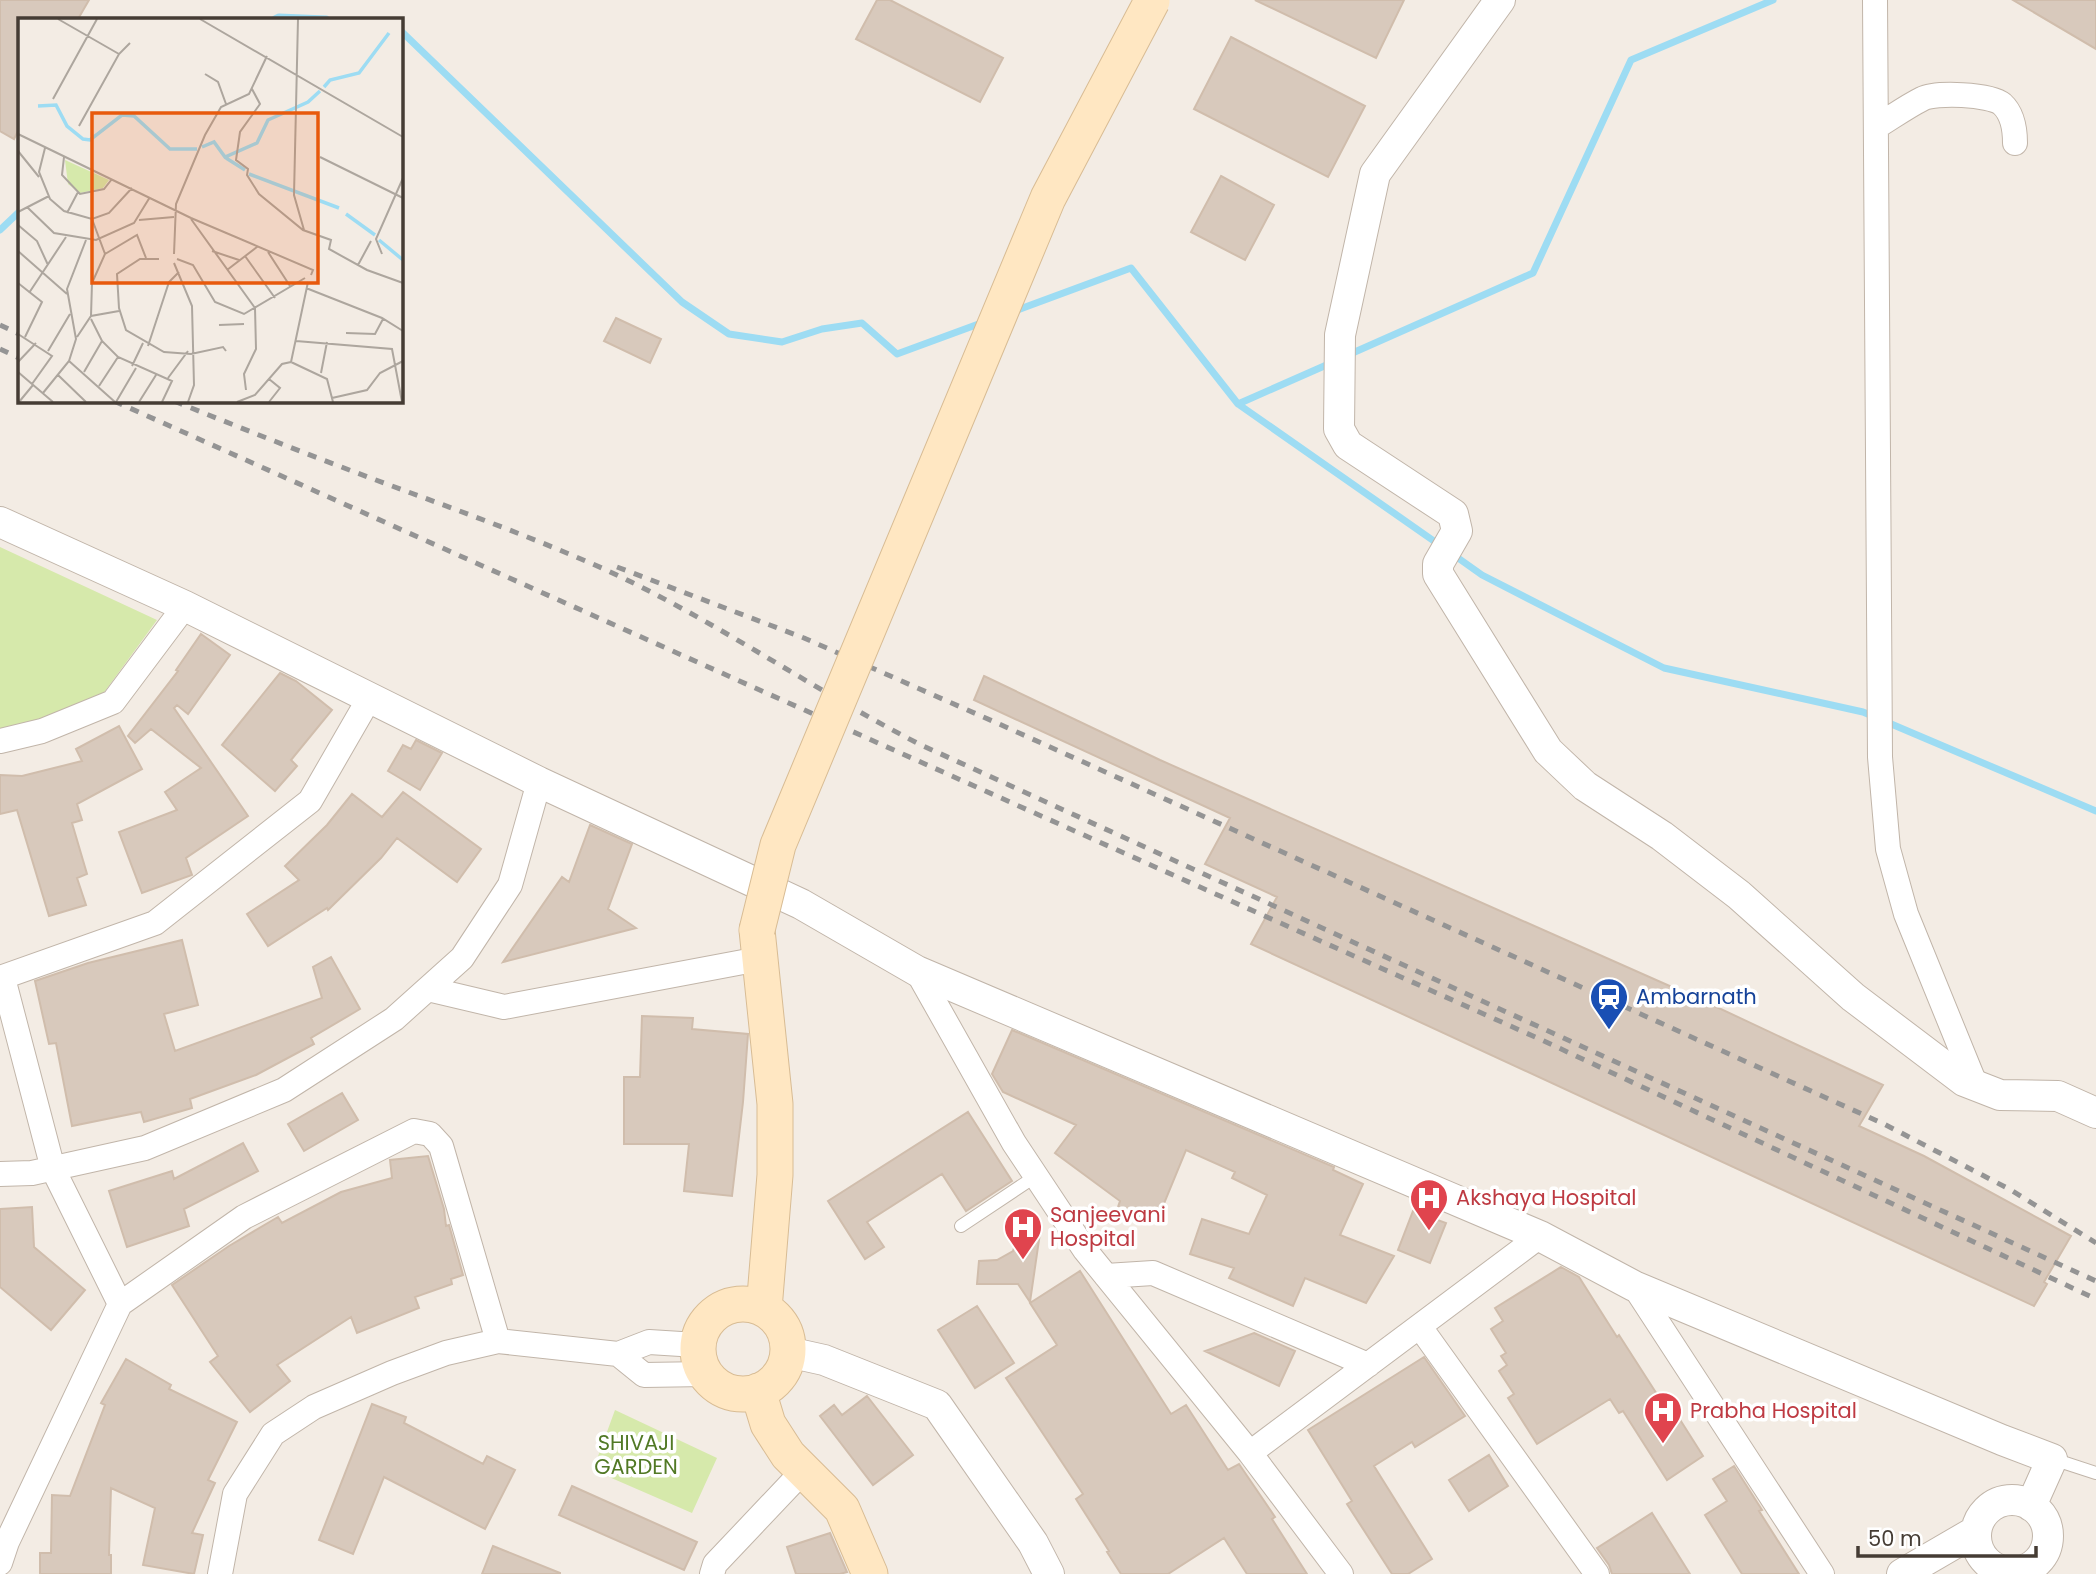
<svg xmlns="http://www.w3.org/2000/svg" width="2096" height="1574" viewBox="0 0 2096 1574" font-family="Poppins,sans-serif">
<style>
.green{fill:#d6e9ab}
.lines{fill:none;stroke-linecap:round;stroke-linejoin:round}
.stream{stroke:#9ddcf3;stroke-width:7}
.building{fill:#d8c9bc;stroke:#d0bdac;stroke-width:2}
.service-casing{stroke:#c1b5a9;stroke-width:14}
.minor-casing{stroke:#c1b5a9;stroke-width:26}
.tertiary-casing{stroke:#c1b5a9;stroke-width:32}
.secondary-casing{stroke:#d8bc94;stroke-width:37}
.service{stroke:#fff;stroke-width:12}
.minor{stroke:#fff;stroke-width:24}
.tertiary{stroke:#fff;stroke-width:30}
.secondary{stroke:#ffe7c2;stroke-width:35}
.rail{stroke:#949494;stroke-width:5;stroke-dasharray:9 9;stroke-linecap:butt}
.secondary-bridge-casing{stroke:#d8bc94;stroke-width:37;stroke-linecap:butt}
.secondary-bridge{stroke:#ffe7c2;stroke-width:35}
.labels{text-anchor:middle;stroke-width:7;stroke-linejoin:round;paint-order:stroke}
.transit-label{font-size:21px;fill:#164399;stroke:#fff;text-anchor:start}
.health-label{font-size:21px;fill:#be3a42;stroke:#fff;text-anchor:start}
.park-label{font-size:21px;fill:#517925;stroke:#fff}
.inset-river{fill:none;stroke:#9ddcf3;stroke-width:3.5}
.inset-road{fill:none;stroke:#ada69e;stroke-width:2}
.view{fill:#e8590c;fill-opacity:0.15;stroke:#e8590c;stroke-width:3.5}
.inset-edge{fill:none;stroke:#453c34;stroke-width:3.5}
</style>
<rect width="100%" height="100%" fill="#f3ece4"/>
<path class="green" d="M0 547 157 620 100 698 0 733Z
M615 1410 717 1458 692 1513 593 1470Z"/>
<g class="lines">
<path class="stream" d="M275 19 279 17 326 19
M401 31 682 302 729 334 782 342 822 329 862 323 897 354 984 322
M0 230 19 212
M1012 312 1131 268 1238 404 1331 363
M1348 355 1533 273 1631 60 1773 0
M1238 404 1441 546
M1451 553 1482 575 1664 668 1863 712 2096 811"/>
</g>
<path class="building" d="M0 0H89L78 19H19V129L14 139 0 131Z
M877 0H890L1003 58 980 102 856 39Z
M1255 0H1404L1376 58Z
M2013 0H2096V49Z
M1231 37 1365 106 1328 177 1194 109Z
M1221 176 1274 205 1245 260 1191 232Z
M616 318 661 339 650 363 604 341Z
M201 634 230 655 188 714 177 705 174 708 248 816 186 858 192 875 142 893 119 832 177 810 165 792 201 768 151 729 135 743 128 736 178 671 176 670Z
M280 673 296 681 332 710 291 760 297 766 275 791 222 745Z
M984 676 1160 760 1708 1003 1883 1085 1859 1126 1924 1156 2071 1236 2044 1282 2047 1284 2034 1306 1251 944 1277 897 1205 864 1230 818 974 700Z
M119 726 142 769 77 804 82 820 72 823 87 874 77 878 86 905 49 916 17 810 0 814V775L22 776 82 761 76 749Z
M416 740 442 753 420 790 388 771 403 745 411 749Z
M403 792 481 849 457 882 397 838 381 858 328 910 327 908 268 946 247 914 299 880 285 866 327 825 352 794 382 817Z
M590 825 632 844 608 909 636 928 503 962 562 877 569 882Z
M182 940 198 1005 164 1014 175 1051 322 998 313 967 331 957 360 1009 311 1038 314 1044 256 1075 190 1099 192 1108 144 1122 141 1112 72 1126 56 1043 49 1044 35 981 88 963Z
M642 1016 693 1018 692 1029 748 1034 743 1102 732 1196 684 1191 689 1144H624V1077H640Z
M1012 1030 1334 1167 1333 1170 1363 1184 1340 1235 1394 1256 1366 1303 1305 1278 1293 1306 1229 1278 1234 1268 1190 1254 1202 1219 1249 1234 1267 1195 1232 1178 1235 1172 1186 1150 1156 1223 1118 1207 1120 1201 1055 1153 1076 1125 1003 1092 992 1074Z
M342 1093 358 1120 304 1151 288 1124Z
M968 1112 1012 1181 966 1211 942 1174 867 1222 884 1247 865 1259 828 1201Z
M243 1143 258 1171 184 1209 189 1226 127 1247 109 1191 172 1171 174 1179Z
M428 1156 444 1209 446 1226 449 1225 463 1275 451 1279 452 1284 415 1297 419 1308 357 1333 351 1317 277 1365 290 1381 250 1412 210 1362 218 1356 172 1285 229 1246 278 1217 282 1223 341 1192 392 1178 390 1160Z
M32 1207 34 1247 85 1290 51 1330 0 1287V1209Z
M1413 1211 1446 1223 1430 1263 1398 1250Z
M1020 1229 1040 1233 1030 1302 1018 1284H977L979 1261 997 1260 1013 1251Z
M1561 1267 1579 1277 1617 1337 1619 1335 1662 1402 1667 1399 1703 1456 1667 1480 1623 1411 1619 1413 1610 1399 1537 1444 1508 1398 1514 1394 1499 1371 1507 1365 1501 1356 1506 1353 1491 1329 1503 1321 1495 1308Z
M1080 1271 1171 1414 1186 1405 1228 1470 1239 1464 1275 1517 1272 1519 1307 1574H1247L1224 1538 1168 1574H1121L1107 1552 1109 1551 1076 1499 1083 1494 1006 1378 1057 1345 1030 1303Z
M977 1306 1014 1363 975 1388 938 1330Z
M1254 1333 1295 1351 1279 1386 1205 1351Z
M1424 1357 1465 1416 1415 1447 1412 1442 1374 1466 1432 1559 1408 1574H1392L1347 1504 1352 1501 1308 1430Z
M126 1359 171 1385 169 1389 237 1422 208 1480 215 1483 192 1533 203 1535 194 1574 143 1565 155 1508 111 1488 109 1555H111V1574H40V1553H51L52 1495 70 1496 105 1405 101 1403Z
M867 1396 913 1455 873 1485 820 1416 834 1405 842 1415Z
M372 1404 406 1417 404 1423 483 1464 487 1456 515 1470 485 1529 384 1477 353 1554 319 1540Z
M1489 1455 1508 1486 1469 1511 1449 1480Z
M1734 1466 1762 1510 1759 1511 1799 1574H1742L1705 1515 1727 1501 1713 1479Z
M572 1486 697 1542 684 1570 559 1515Z
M1652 1513 1690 1574H1612L1609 1565 1597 1548Z
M830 1533 847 1572 840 1574H796L787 1547Z
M493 1546 560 1573V1574H482Z"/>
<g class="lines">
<defs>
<path id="service" d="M961 1226 1036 1176
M2053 1459 2096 1473"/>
<path id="minor" d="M1875 0 1880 757 1888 849 1906 914 1976 1086
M1876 127C1891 118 1906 107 1922 99 1935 92 1990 94 2002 104 2013 114 2015 129 2015 143
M0 741 42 731 113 702 185 606
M917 971 1014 1143 1085 1250 1250 1453 1341 1574
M0 978 155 923 310 801 370 697
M428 989 504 1007 759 959
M0 1174 32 1173 145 1148 284 1090 394 1019 462 958 510 885 539 782
M1106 1276 1153 1273 1368 1365
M1634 1286 1822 1574
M120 1304 244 1217 414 1131 430 1134 441 1146 498 1341
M1420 1327 1597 1574
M697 1345 649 1342 618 1354 644 1375 706 1374
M1250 1453 1540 1236
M0 1563 7 1542 120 1304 53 1169 3 978
M220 1574 235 1494 273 1434 314 1407 392 1373 446 1353 498 1341 618 1354
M712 1574 715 1564 804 1470"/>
<path id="tertiary" d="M1500 0 1375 174 1340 335 1339 429 1348 445 1453 514 1457 531 1438 564V574L1548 751 1585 786 1662 836 1739 895 1853 997 1964 1081 2000 1095 2058 1096 2096 1113
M0 522 185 606 539 782 801 904 917 971 1540 1236 1634 1286 2002 1440 2052 1459 2031 1506
M788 1352 824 1360 937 1405 1033 1543 1049 1574
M1976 1536a36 36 0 1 1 72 0a36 36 0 1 1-72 0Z
M1902 1574 1976 1531"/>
<path id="secondary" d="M757 930 775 1104V1175L764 1309
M698 1349a45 45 0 1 1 90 0a45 45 0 1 1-90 0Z
M758 1391 768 1424 788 1455 842 1509 870 1574"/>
</defs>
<use href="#service" class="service-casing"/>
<use href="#minor" class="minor-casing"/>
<use href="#tertiary" class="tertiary-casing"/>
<use href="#secondary" class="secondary-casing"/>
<use href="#service" class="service"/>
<use href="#minor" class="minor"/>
<use href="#tertiary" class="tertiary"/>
<use href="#secondary" class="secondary"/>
<path class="rail" d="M0 325 19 334
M0 349 19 358
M114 401 1544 1041 2096 1299
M174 401C253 433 332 464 411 493 476 517 541 541 604 569 713 619 812 689 919 744L2096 1281
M617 567 804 638 997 723 1884 1124 2011 1190 2096 1243"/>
<defs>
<path id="secondary-bridge" d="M757 930 778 845 1048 198 1152 1"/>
</defs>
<use href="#secondary-bridge" class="secondary-bridge-casing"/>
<use href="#secondary-bridge" class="secondary-bridge"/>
</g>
<defs>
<symbol id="station-pin" viewBox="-11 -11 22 30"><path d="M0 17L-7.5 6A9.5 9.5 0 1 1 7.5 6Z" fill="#1a4fb4" stroke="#fff"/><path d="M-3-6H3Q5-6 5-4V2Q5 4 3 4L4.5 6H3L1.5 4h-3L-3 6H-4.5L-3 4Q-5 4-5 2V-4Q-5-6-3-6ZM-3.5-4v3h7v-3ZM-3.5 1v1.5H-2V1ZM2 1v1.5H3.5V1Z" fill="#fff"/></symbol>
<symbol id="hospital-pin" viewBox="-11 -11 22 30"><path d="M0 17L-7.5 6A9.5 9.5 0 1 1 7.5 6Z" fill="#e0444e" stroke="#fff"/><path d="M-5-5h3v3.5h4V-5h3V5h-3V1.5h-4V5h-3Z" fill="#fff"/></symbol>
</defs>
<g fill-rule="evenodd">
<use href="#station-pin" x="1587" y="975" width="44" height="60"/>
<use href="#hospital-pin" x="1407" y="1176" width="44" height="60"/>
<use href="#hospital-pin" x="1001" y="1205" width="44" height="60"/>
<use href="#hospital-pin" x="1641" y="1389" width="44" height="60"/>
</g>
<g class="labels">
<g class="transit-label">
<text x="1636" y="1004">Ambarnath</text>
</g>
<g class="health-label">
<text x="1456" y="1205">Akshaya Hospital</text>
<text x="1050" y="1222">Sanjeevani<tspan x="1050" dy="24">Hospital</tspan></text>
<text x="1690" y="1418">Prabha Hospital</text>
</g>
<g class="park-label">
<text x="636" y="1450">SHIVAJI<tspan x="636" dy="24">GARDEN</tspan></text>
</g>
</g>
<g transform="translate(18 18)">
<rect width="385" height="385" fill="#f3ece4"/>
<path d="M47 142 91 162 85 170 62 175 50 166Z" fill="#d6e9ab"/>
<path class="inset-river" d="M306 69 312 62 341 55 371 15M20 88 38 87 49 108 65 121 72 122 104 97 116 98 152 131H179M184 129 196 124 207 139 239 125 250 102 290 84 302 73M208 140 227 152M231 156 321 190M328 196 357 217M361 222 385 242"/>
<path class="inset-road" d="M40 1 101 36M182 1 385 119M280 1 276 177 286 212M187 56 200 64 208 86M234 71 242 86 222 114 218 142 230 151 229 157 241 176 285 212 313 222 311 231 349 252 385 265M35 81 79 1M61 108 101 36 112 25M0 116 173 200 295 252 293 257M27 130 21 154 32 181 46 193 74 201 91 195 114 170M0 133 21 159M46 139 44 157 62 176 86 171 94 161M302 139 385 180M9 189 36 215 78 222 116 205 132 179M0 194 31 178M49 195 60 174M173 201 237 290 238 331 226 356 228 372M121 202 156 199M0 207 19 223 30 247M0 233 49 276M194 233 221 242M250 234 272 268M87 236 119 217 128 240M156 236 158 186 187 117 203 89 231 76 249 38M364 236 358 221 385 160M227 238 257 280M141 241H122L99 256 101 290 108 312 146 334 173 336 205 329 208 333M159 241 175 247 197 284 226 296 287 260M156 245 174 288 176 367 170 384M340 247 353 223M209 252 239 229M0 265 24 284 7 319M288 270 364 300 385 313M11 275 48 219M73 298 74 265 87 236 74 201M73 301 84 323 100 339 154 363 144 384M201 307 226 306M328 315 357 316 365 301M0 316 34 338 14 366M59 319 73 298 101 293M278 323 374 331 384 384M130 328 151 264 161 254M30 333 52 296M51 343 97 384M0 344 18 325M273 344 290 264M273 344 309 361 315 384M114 348 125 325M0 354 35 384M66 354 84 323M303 355 309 324M40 357 68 384M150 360 170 333M81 368 100 339M25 375 51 343 58 321 49 271 68 222M314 380 349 372 362 355 385 343M1 384 15 367M98 384 118 350M121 384 138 357M219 384 237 377 264 346 273 344M251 384 262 370 251 361"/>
<path class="view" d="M74 95H300V265H74Z"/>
<rect width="385" height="385" class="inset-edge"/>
</g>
<path d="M1858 1546v10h178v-10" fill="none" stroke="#453c34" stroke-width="3.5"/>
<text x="1868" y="1546" font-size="21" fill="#453c34" stroke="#ffffff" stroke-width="5" paint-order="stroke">50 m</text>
</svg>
